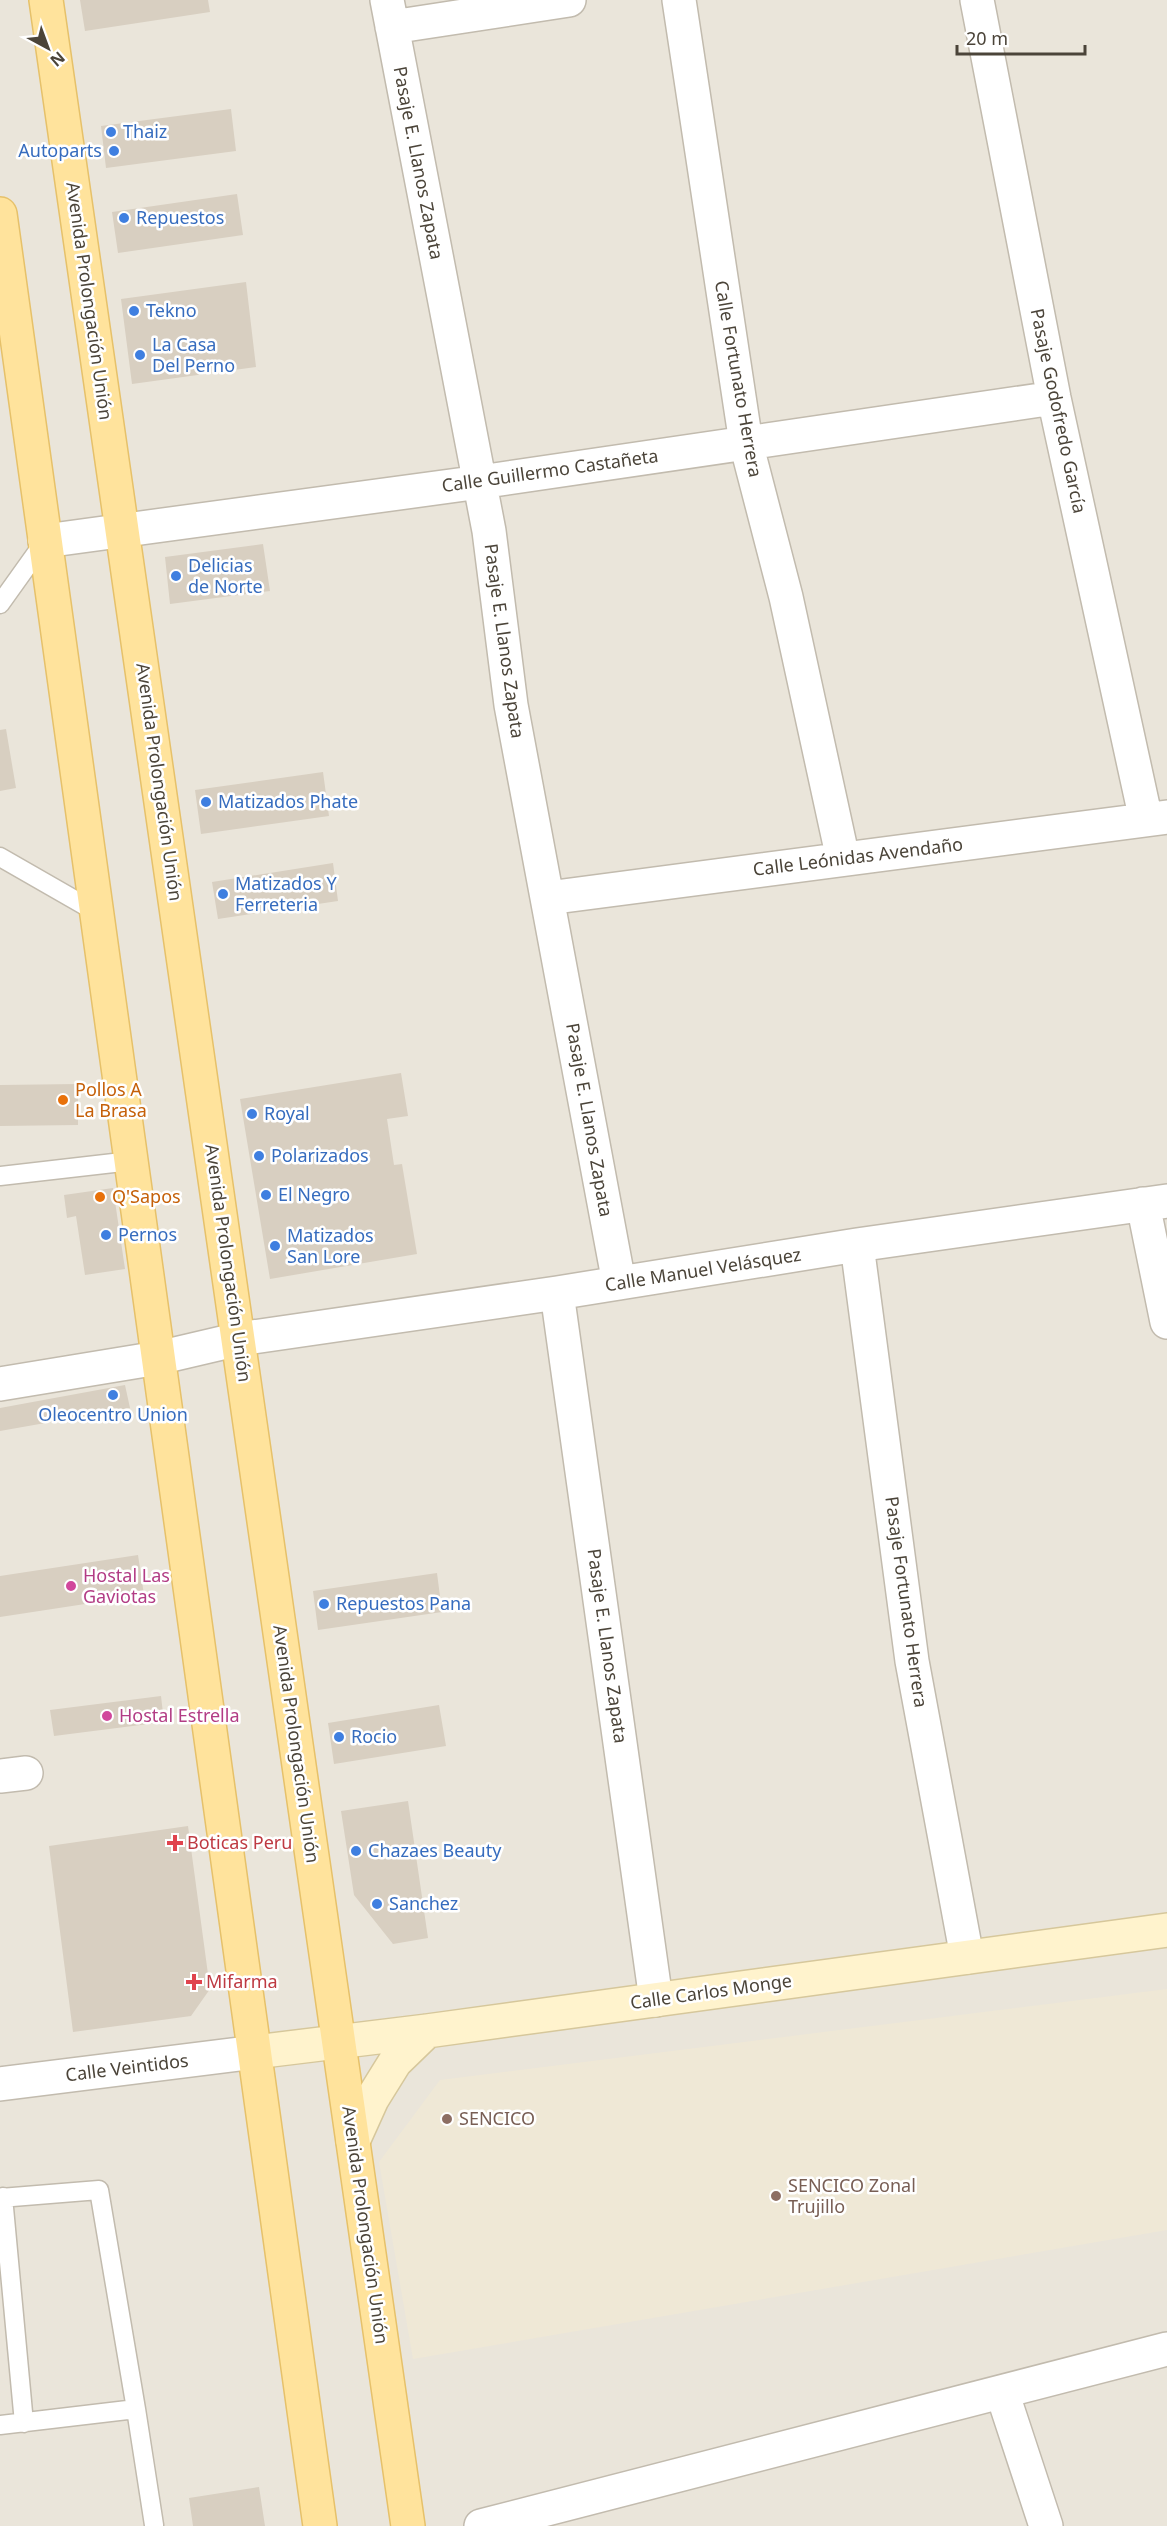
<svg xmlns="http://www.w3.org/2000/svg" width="1167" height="2526" viewBox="0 0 1167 2526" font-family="'Noto Sans',sans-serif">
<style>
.residential{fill:#eae5da}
.education{fill:#efe8d6}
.building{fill:#d8cfc1}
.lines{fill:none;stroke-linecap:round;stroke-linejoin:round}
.lane-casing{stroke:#c2bbae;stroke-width:21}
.street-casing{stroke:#c2bbae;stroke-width:36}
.secondary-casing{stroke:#d6c79b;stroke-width:36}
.primary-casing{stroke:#e6c16a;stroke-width:36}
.lane{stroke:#fff;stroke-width:18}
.street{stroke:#fff;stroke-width:33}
.secondary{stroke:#fff3cd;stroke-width:33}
.primary{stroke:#ffe39c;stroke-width:33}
.shop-dot{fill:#3f7fe0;stroke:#fff;stroke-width:2}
.food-dot{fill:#e8710a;stroke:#fff;stroke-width:2}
.hotel-dot{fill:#d1479c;stroke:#fff;stroke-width:2}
.health-dot{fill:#e0444e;stroke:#fff;stroke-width:2}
.education-dot{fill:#8d6e63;stroke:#fff;stroke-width:2}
.labels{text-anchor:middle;stroke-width:5;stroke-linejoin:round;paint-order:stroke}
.shop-label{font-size:18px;fill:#366cbe;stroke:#fff;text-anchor:start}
.street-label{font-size:18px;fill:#4b4439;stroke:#fff}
.food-label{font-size:18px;fill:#c56008;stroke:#fff;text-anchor:start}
.hotel-label{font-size:18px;fill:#b23c85;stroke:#fff;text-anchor:start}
.health-label{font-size:18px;fill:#be3a42;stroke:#fff;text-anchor:start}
.education-label{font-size:18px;fill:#785e54;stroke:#fff;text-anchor:start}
</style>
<rect width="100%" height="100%" fill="#f6f3ec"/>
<path class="residential" d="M0 0H1167V2526H0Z"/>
<path class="education" d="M1167 1989V2230L413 2359 379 2162 440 2080Z"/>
<path class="building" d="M80 0H208L210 12 85 31Z
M231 109 236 151 106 168 101 126Z
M237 194 243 235 118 253 112 212Z
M246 282 256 367 132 384 121 299Z
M263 544 270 591 170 604 165 557Z
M6 729 16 788 0 791V730Z
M323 772 329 816 201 834 195 790Z
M333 863 338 901 218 919 212 882Z
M401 1073 408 1116 387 1119 394 1165 402 1164 417 1254 270 1279 240 1099Z
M78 1084V1125L0 1126V1085Z
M113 1188 125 1269 85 1275 76 1216 67 1218 64 1195Z
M125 1385 130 1408 0 1431V1408Z
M138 1555 144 1595 0 1617V1576Z
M437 1573 442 1612 318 1630 313 1591Z
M161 1696 164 1722 54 1736 50 1710Z
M439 1705 446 1746 334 1764 328 1723Z
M408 1801 428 1938 393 1944 354 1895 341 1811Z
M188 1826 210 1989 191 2016 73 2032 49 1846Z
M259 2487 265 2526H193L189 2498Z"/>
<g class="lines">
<defs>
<path id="lane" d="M0 604 45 541
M0 857 96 912
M0 1176 131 1161
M3 2197 24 2423
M0 2198 99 2190 136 2409 0 2425
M136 2409 154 2525"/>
<path id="street" d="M387 0 489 531 511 705 619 1283
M679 0 746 443 786 597 843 859
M977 0 1054 398 1146 820
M392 27 569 0
M45 541 480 482 1054 398
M548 898 1167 817
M1143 1204 1167 1322
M857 1245 912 1661 967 1957
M557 1293 656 2000
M0 1384 158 1358 239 1339 557 1293 857 1245 1167 1201
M0 1776 26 1773
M0 2084 255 2052
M1002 2392 1046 2526
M481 2526 1167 2349"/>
<path id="secondary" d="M255 2052 427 2031 1167 1930
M353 2141 372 2099 395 2062 427 2031"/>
<path id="primary" d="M46 0 408 2526
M0 214 320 2526"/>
</defs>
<use href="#lane" class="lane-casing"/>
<use href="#street" class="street-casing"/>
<use href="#secondary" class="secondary-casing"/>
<use href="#primary" class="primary-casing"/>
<use href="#lane" class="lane"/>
<use href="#street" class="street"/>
<use href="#secondary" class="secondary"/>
<use href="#primary" class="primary"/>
</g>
<g class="shop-dot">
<circle cx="111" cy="132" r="6"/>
<circle cx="114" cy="151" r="6"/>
<circle cx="124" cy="218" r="6"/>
<circle cx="134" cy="311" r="6"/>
<circle cx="140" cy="355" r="6"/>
<circle cx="176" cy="576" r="6"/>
<circle cx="206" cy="802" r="6"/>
<circle cx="223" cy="894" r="6"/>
<circle cx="252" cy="1114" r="6"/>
<circle cx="259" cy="1156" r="6"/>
<circle cx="266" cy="1195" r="6"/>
<circle cx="106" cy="1235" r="6"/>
<circle cx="275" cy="1246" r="6"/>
<circle cx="113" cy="1395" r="6"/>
<circle cx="324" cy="1604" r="6"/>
<circle cx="339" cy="1737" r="6"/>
<circle cx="356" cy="1851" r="6"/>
<circle cx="377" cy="1904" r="6"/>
</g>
<g class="food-dot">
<circle cx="63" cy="1100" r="6"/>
<circle cx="100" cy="1197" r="6"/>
</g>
<g class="hotel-dot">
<circle cx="71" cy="1586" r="6"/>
<circle cx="107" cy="1716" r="6"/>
</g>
<g class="health-dot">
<path d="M172 1834h6v6h6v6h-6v6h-6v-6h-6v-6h6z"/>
<path d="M191 1973h6v6h6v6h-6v6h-6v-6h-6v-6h6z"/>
</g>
<g class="education-dot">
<circle cx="447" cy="2119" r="6"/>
<circle cx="776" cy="2196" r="6"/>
</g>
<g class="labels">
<g class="shop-label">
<text x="123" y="138">Thaiz</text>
<text x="102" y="157" text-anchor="end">Autoparts</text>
<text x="136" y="224">Repuestos</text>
<text x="146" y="317">Tekno</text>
<text x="152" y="351">La Casa<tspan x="152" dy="21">Del Perno</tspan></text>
<text x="188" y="572">Delicias<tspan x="188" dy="21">de Norte</tspan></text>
<text x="218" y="808">Matizados Phate</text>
<text x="235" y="890">Matizados Y<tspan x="235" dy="21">Ferreteria</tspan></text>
<text x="264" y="1120">Royal</text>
<text x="271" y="1162">Polarizados</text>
<text x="278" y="1201">El Negro</text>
<text x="118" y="1241">Pernos</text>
<text x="287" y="1242">Matizados<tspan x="287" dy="21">San Lore</tspan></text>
<text x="113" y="1421" text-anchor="middle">Oleocentro Union</text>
<text x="336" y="1610">Repuestos Pana</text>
<text x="351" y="1743">Rocio</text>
<text x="368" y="1857">Chazaes Beauty</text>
<text x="389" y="1910">Sanchez</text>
</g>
<g class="street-label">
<text transform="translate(418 163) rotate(79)" y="6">Pasaje E. Llanos Zapata</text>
<text transform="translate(89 301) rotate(82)" y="6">Avenida Prolongación Unión</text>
<text transform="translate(738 379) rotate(80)" y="6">Calle Fortunato Herrera</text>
<text transform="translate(1058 411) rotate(78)" y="6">Pasaje Godofredo García</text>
<text transform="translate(550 471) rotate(-8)" y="6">Calle Guillermo Castañeta</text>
<text transform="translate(504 641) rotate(82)" y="6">Pasaje E. Llanos Zapata</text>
<text transform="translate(159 782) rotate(82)" y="6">Avenida Prolongación Unión</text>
<text transform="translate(858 857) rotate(-7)" y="6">Calle Leónidas Avendaño</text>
<text transform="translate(589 1120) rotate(80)" y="6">Pasaje E. Llanos Zapata</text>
<text transform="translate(228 1263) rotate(82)" y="6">Avenida Prolongación Unión</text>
<text transform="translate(703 1270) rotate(-9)" y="6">Calle Manuel Velásquez</text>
<text transform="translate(906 1602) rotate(82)" y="6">Pasaje Fortunato Herrera</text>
<text transform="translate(607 1646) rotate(82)" y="6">Pasaje E. Llanos Zapata</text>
<text transform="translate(296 1744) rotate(82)" y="6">Avenida Prolongación Unión</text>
<text transform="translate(711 1992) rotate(-8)" y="6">Calle Carlos Monge</text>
<text transform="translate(127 2068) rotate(-7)" y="6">Calle Veintidos</text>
<text transform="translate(365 2225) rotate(82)" y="6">Avenida Prolongación Unión</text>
</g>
<g class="food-label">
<text x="75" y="1096">Pollos A<tspan x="75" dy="21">La Brasa</tspan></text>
<text x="112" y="1203">Q'Sapos</text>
</g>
<g class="hotel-label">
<text x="83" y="1582">Hostal Las<tspan x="83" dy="21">Gaviotas</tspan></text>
<text x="119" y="1722">Hostal Estrella</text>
</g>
<g class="health-label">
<text x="187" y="1849">Boticas Peru</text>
<text x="206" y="1988">Mifarma</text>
</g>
<g class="education-label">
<text x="459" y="2125">SENCICO</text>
<text x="788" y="2192">SENCICO Zonal<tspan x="788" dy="21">Trujillo</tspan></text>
</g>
</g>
<g transform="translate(48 48) rotate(139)" stroke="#ffffff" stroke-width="4.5" paint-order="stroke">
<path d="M0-4.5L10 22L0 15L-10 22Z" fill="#4b4439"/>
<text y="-9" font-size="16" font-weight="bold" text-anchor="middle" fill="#4b4439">N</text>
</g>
<path d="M957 45v9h128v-9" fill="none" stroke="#4b4439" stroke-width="3"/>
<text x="966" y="45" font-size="18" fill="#4b4439" stroke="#ffffff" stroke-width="4.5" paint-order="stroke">20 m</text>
</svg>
